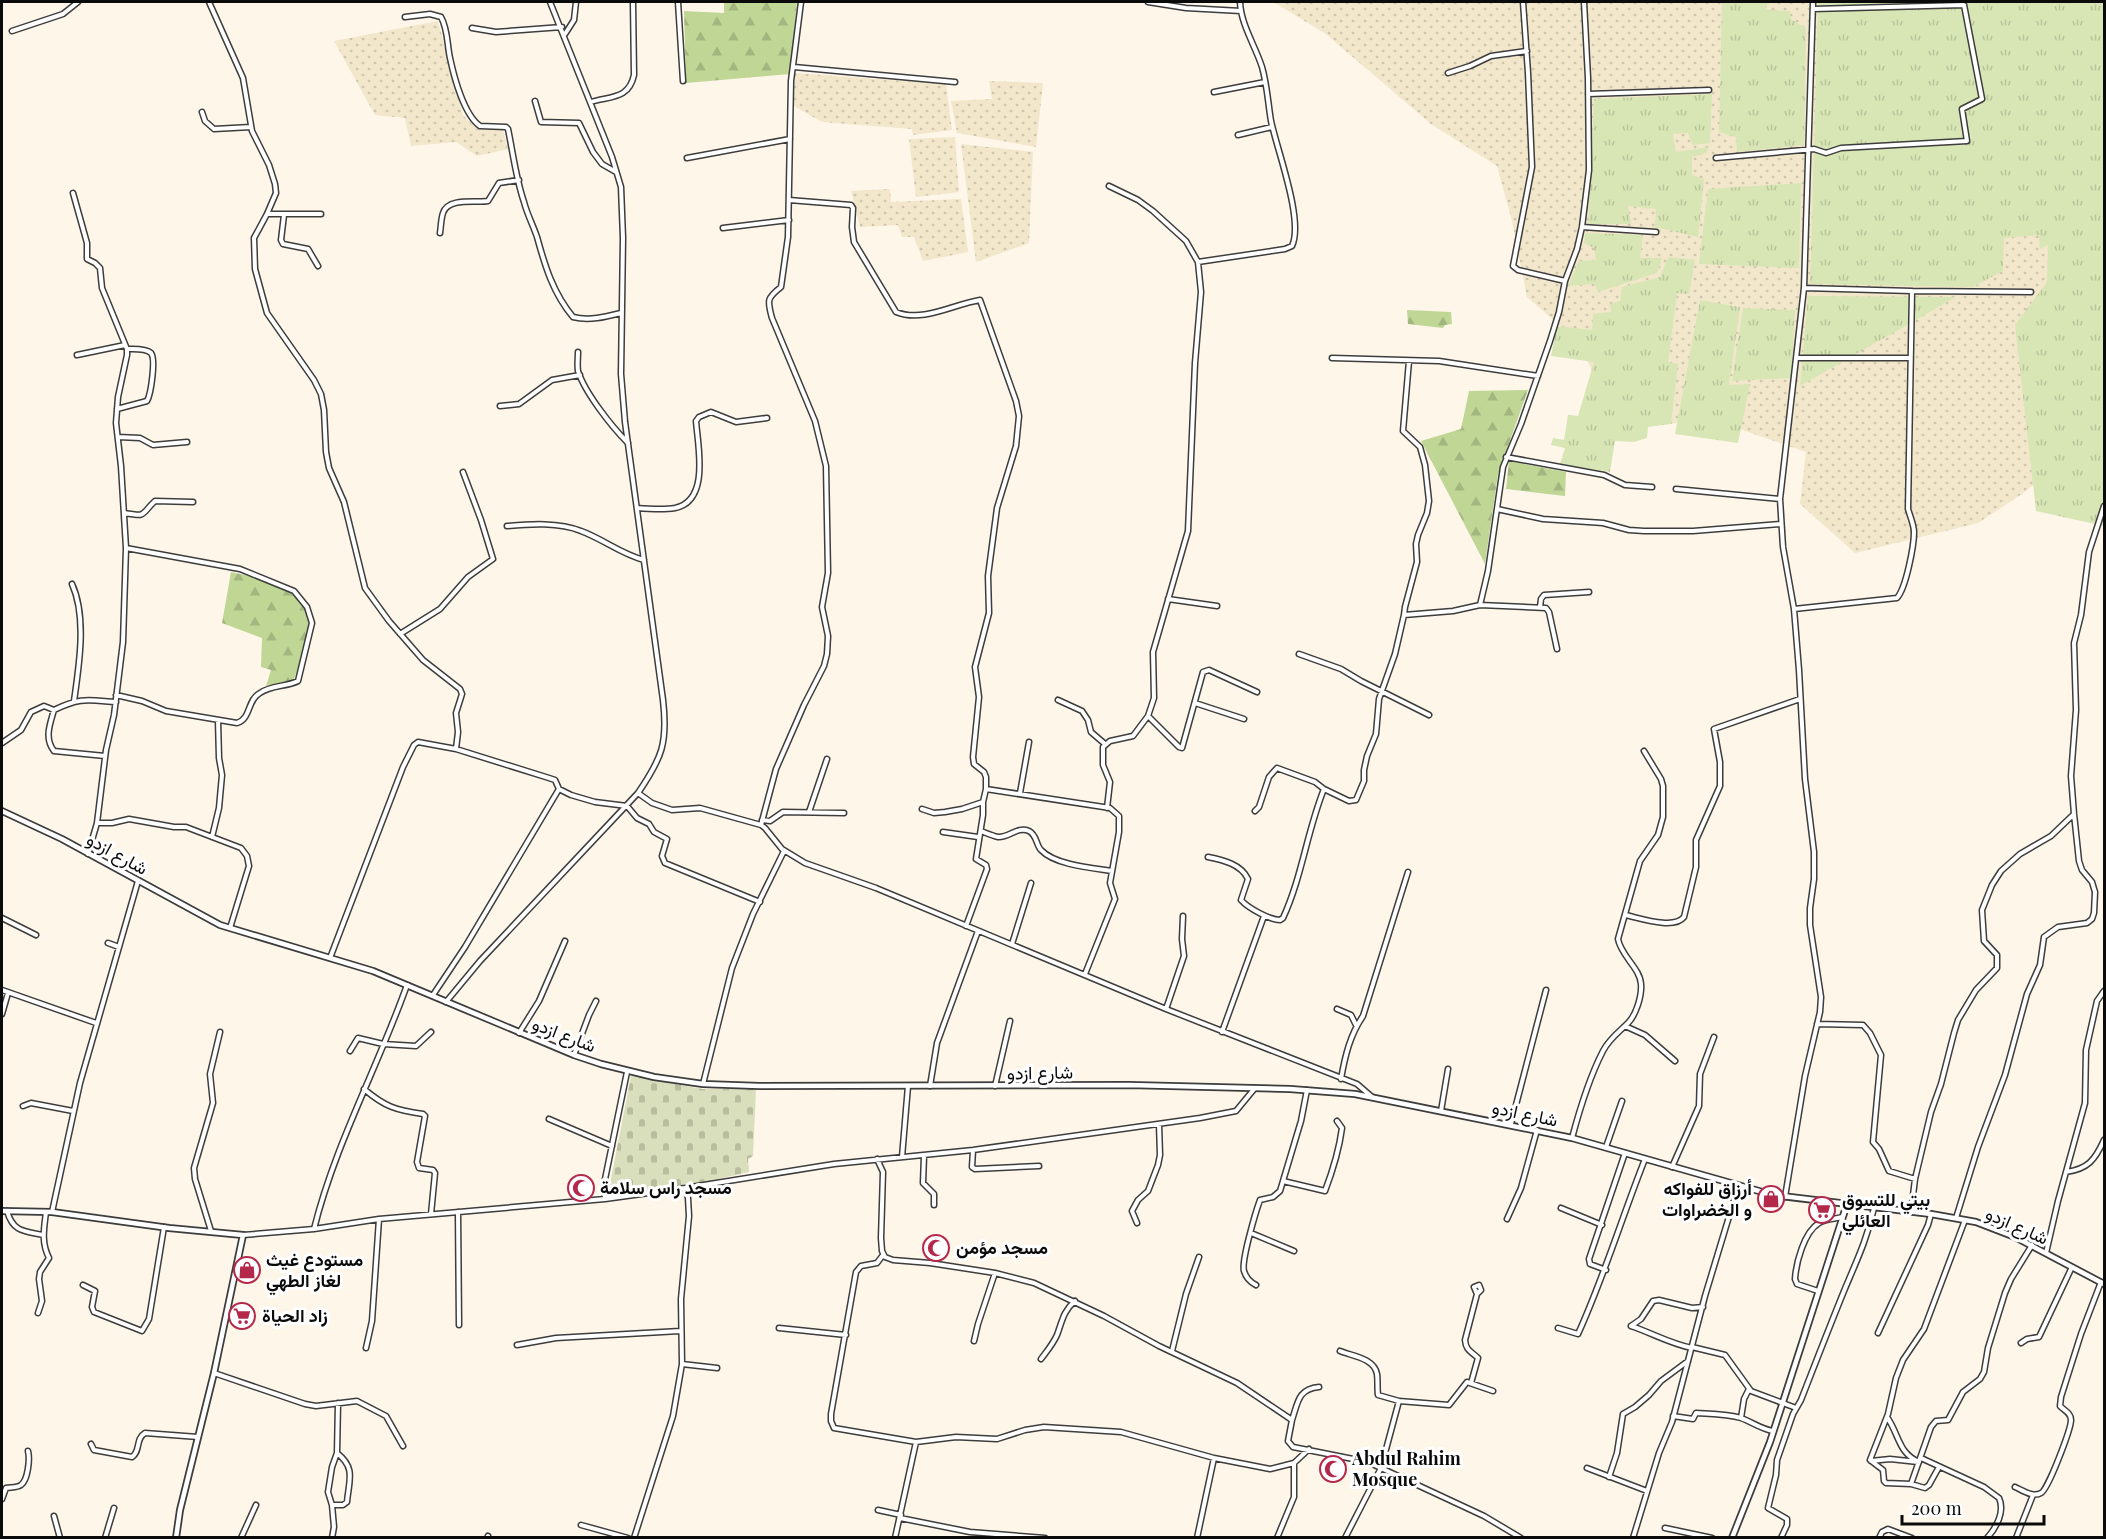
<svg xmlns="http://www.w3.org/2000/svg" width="2106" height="1539" viewBox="0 0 2106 1539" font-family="'Playfair Display',Vazirmatn,serif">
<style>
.farmland{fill:url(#farmland-dots)}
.grass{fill:url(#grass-tufts)}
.forest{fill:url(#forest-firs)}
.cemetery{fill:url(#cemetery-stones)}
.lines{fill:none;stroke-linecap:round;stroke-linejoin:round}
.minor-casing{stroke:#3d3d3d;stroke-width:7}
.tertiary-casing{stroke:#3d3d3d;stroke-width:8}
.minor{stroke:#fff;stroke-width:4}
.tertiary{stroke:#fff;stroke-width:4.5}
.labels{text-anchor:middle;stroke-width:6;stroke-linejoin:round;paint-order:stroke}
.street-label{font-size:18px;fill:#0a0a0a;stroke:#fff}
.poi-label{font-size:18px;font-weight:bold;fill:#0a0a0a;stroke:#fff;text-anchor:start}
</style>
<defs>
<pattern id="farmland-dots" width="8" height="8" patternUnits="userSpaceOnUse" patternTransform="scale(1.5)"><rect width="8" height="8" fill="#f2e7cb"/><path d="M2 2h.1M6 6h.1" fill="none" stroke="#cec5ad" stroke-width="1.8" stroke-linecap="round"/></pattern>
<pattern id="grass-tufts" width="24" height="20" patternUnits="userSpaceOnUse" patternTransform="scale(1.5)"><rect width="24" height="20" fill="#d8e6b5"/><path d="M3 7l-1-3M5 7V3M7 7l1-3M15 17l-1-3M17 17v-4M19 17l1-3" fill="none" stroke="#b8c49a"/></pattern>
<pattern id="forest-firs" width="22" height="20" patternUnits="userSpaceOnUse" patternTransform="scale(1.5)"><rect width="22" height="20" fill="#bfd695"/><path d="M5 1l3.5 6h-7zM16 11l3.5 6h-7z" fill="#a3b67f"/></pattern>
<pattern id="cemetery-stones" width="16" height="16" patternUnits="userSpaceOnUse" patternTransform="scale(1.5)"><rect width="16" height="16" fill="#d9debc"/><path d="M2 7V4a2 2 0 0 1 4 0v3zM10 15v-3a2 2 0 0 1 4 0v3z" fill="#b9bda0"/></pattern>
</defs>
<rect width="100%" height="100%" fill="#fef6e9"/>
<path class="farmland" d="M1275 2H2104V408L2078 450 2022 494 1978 523 1855 553 1800 504 1806 452 1711 419 1644 427 1592 371 1580 343 1527 297 1512 221 1497 166 1431 124 1326 34 1275 3Z
M438 21 463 115 477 129 503 130 508 149 477 156 456 142 411 146 405 118 375 115 334 41Z
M795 73 946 84 952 130 913 135 912 129 822 122 792 105Z
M989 81 1043 83 1036 147 957 133 951 101 992 99Z
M955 137 959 192 916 197 909 139Z
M961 144 1033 152 1029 243 976 262Z
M890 189 891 202 961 199 968 252 923 261 914 237H902L898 225 860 227 851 191Z"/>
<path class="grass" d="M1722 2H1768L1766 10 1790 11 1791 19 1806 28 1804 145 1737 152 1736 137 1719 132Z
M1818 2H2104V526L2036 511 2015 325 2047 282 2048 245 2040 249 2039 235 2004 238 2003 271 1973 287 1810 284Z
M1712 94 1710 143 1693 145 1688 133 1673 134 1676 152 1708 147 1706 153 1692 157V175L1704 179 1698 237 1655 227 1656 209 1628 206 1631 224H1588L1594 99Z
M1801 183 1799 268 1699 264 1708 189Z
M1585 233 1643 235 1640 258H1662L1657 273 1598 292 1595 284 1568 286 1579 261 1596 260 1594 248 1584 243Z
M1668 257 1695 260 1689 294 1677 293 1668 362 1678 364 1671 424 1648 427 1647 438 1634 442 1615 441 1610 472 1560 464 1565 448 1551 445 1553 438 1564 440 1568 415 1578 416 1594 362 1551 356 1557 326 1592 330 1593 314 1611 312 1610 304 1620 301 1622 287 1660 277Z
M1808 296 1956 297 1800 386Z
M1700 300 1740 307 1729 385 1750 384 1738 443 1675 434Z
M1743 308 1795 310 1791 378 1732 381Z"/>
<path class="forest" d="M724 2H797L790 74 686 83 684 11 724 13Z
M1407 310 1451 312 1452 324 1445 325 1443 328 1408 324Z
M1528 390 1498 474 1485 564 1421 441 1461 429 1469 391Z
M1509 461 1566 472 1565 496 1506 489Z
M231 572C259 578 310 589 309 626 309 639 298 666 294 680L266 686 271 670 261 667 262 638 222 623Z"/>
<path class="cemetery" d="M631 1076 703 1089H756L753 1156 748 1159 749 1172 704 1182 611 1194 610 1184Z"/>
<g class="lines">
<defs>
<path id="minor" d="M209 2 243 78 252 131 269 165 275 184 276 193 267 214 254 238 255 269 267 313 314 380 321 394 324 410 326 452 329 468 344 502 365 588 389 621 423 660 460 689 462 694 456 713 458 732 456 749
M678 2 683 81
M1148 2 1186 8 1241 11
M1523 2 1528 73 1532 167 1513 266 1518 270 1565 281
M405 17 430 14 441 17C448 29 447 45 450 58 454 77 464 115 480 126L506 127 508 129C513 153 516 179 524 202 527 214 533 225 537 237 545 266 553 293 573 317 589 321 605 317 621 313
M472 28 496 32 562 27
M12 31 63 14 78 2
M565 34 574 20 576 2
M794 67 955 82
M1448 73 1470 66 1491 56 1527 51
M1214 92 1265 82
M1588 94 1709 90
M535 101 541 122 579 123 593 152 602 164 616 172
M591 102C611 96 629 99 634 75L633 2
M202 112 205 121 214 129 251 127
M1238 135 1272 127
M687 158 790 139
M1716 158 1814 149 1826 153 1841 148 1967 141 1962 109 1982 99 1964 5 1813 9
M73 193 87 243V259L95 263 100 268 102 288 127 349V355L118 397 116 423 121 466 126 548 123 642 114 715 106 750 97 823 88 854
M789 200 851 205 853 208 852 227 854 242 896 312C923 323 954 304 980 300L1016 401 1019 416 1016 446 997 508 988 576 989 613 975 667 979 697 973 757 974 764 984 772 986 777V789L983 802 962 809 945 812 934 813 922 809
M267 214H321
M284 215 281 240 283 244 308 249 318 266
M1582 227 1656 232
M723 228 789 220
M440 233C441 226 441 219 443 213 448 197 476 203 488 201L499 183 519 180
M1198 262 1285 249 1292 246C1304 220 1277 150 1271 121 1268 103 1267 84 1262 67 1255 45 1241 25 1240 2
M1912 291 2031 292
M578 352C578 358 577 365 578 371 585 393 612 427 628 443
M77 355 125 345
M1332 358 1439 361 1538 376
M1797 358H1910
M500 406 519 404 552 380 580 375
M117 409 147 401C151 394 156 359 151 353 146 348 133 349 127 349
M118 437 140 438 153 445 187 442
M1506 457 1604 475 1625 485 1652 487
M1676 489 1780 499
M637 508C650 509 663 510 675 508 710 501 698 447 696 421L699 417 711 412 736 422 767 418
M1497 509 1543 519 1603 523 1629 530 1644 531H1693L1781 524
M124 513C148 517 140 515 155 501L193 502
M507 526C530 524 559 522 581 531 603 539 621 554 644 560
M72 584C87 617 79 666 74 701
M1168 599 1217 606
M1480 605 1546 608 1549 612 1557 649
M1540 607 1541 599 1544 595 1589 592
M1794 609 1897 598C1906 588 1914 546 1914 532 1914 525 1910 516 1908 509L1912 291 1804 288
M1404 615 1405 607 1417 562 1416 544 1418 535 1427 513 1429 501 1425 465 1420 447 1403 431 1409 361
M400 634 440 609 468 577 493 559 481 520 463 472
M1299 654 1341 669 1361 681 1429 715
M116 695 142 701 166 711 237 723C251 719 247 700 260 693 271 685 286 687 298 681L312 623 307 607 294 591 240 569 126 548
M1058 700 1082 711 1088 720 1091 732 1105 744
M1195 703 1244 719
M1148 716 1179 747 1182 748 1203 672 1209 670 1257 692
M2 743 21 730 31 712 44 706 54 710
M105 756 54 751C44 738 50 724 54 710 81 697 87 700 116 702
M986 789 1110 808 1119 816V832L1110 883 1115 899 1085 974
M638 793 652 803 672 810 700 808 761 825 765 828 782 849 805 863 876 888 1166 1009 1357 1084 1372 1097
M1020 793 1029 742
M1107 808 1110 782 1103 765V747L1110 741 1133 736 1148 716 1154 698 1153 652 1188 531 1195 363 1201 292 1198 262 1186 241 1153 211 1138 200 1109 186
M1255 811 1259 807 1269 777 1277 768 1315 782 1324 789
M809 812 827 759
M762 820 770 821 783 812 844 813
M97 823H112L129 819 174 827H186L241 848 247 856 249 866 230 928
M761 825 776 769 804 705 824 666 827 654 828 636 822 607 828 573 826 466 815 421 772 318C767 300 767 298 781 287L788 237 791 81 801 2
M981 831C986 833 993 836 998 837 1009 838 1017 826 1029 831 1037 835 1036 845 1041 850 1055 865 1092 868 1112 871
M943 832 978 837
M212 837 219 808 222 775 219 758 218 720
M1208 857C1223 860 1241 864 1248 879L1241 900C1248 908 1270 920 1280 920L1283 918C1302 877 1307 831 1324 789L1349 801 1356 800 1364 781V770L1367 756 1376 734 1379 699 1395 654 1404 615 1453 611 1480 605 1488 571 1503 467 1521 424 1550 341 1559 312 1565 281 1577 249 1582 227 1589 170 1588 78 1584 2
M1625 915C1640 918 1674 930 1684 917L1696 867V840L1720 786V762L1714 729 1800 699
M2 918 36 935
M966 926 987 869 986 865 976 859 983 815V802
M108 943 119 947
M1012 944 1031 883
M330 958 403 767 414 745 418 742 456 749 549 778 555 780 559 789 571 795 595 802 627 806 637 818 649 824 654 832 667 839 662 856 665 863 760 902
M2 990 96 1023
M433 995 465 947 559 789
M446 1002 480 961 638 793C662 758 668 743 663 700L625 422 621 374 623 238 621 187 612 157 550 2
M1166 1009 1184 956 1182 939 1183 916
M1337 1009 1351 1015 1356 1025
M2 1014 8 993
M1817 1024 1863 1025 1870 1033 1881 1055 1873 1142 1879 1149 1889 1171 1915 1179
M1625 1026 1645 1035 1675 1061
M1222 1032 1264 916
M519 1033 539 1001 565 941
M350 1051 358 1038 383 1044 416 1046 431 1032
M574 1055 589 1015 596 1001
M1341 1079C1345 1056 1350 1035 1363 1016L1408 872
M703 1084 732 968 753 914 784 851
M930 1086 937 1043 978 931
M995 1086 1010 1021
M364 1089C385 1107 396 1110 423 1114L425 1116 417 1162 419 1168 433 1170 435 1173 431 1214
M23 1106 31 1103 73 1111
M1441 1111 1448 1069
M549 1119 612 1146
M1511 1124 1546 990
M1572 1138C1580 1108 1589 1078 1603 1051 1609 1039 1619 1032 1628 1023 1636 1015 1642 996 1641 984 1640 968 1621 956 1618 939L1640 861 1658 835 1663 817V786L1661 779 1644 751
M1606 1147 1622 1101
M973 1150 972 1167 975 1169 1039 1166
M924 1156 923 1183 934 1194V1205
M902 1157 908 1086
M877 1159 883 1172 881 1238 882 1251 885 1257 893 1260 930 1263 995 1273 1034 1283 1104 1316 1159 1346 1237 1383 1292 1420 1288 1441 1293 1447 1368 1462 1484 1516 1521 1538
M1672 1167 1699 1106 1700 1074 1714 1037
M2066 1172C2088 1169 2095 1160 2104 1140
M1283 1181 1325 1191C1333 1170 1339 1151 1342 1128L1337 1121
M1785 1197 1805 1076 1820 1012 1821 997 1810 925V908L1814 879V852L1805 779 1799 670 1794 609 1783 547 1780 499 1804 288 1813 2
M605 1199 604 1184 627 1072
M1561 1208 1602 1225
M7 1211C13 1232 24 1231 43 1235
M52 1212 80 1083 138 881
M458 1212 459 1325
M1911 1212 1915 1179 1931 1112 1941 1084 1954 1033 1958 1020 1976 990 1997 968V955L1984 941 1982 910 1992 885 2001 871 2020 854 2051 836 2073 815
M1956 1218 1978 1147 2005 1075 2027 994 2040 965 2044 937 2058 927 2087 923 2092 919 2094 913 2095 892 2092 882 2082 870 2079 861 2074 814 2071 776 2076 710 2074 643 2081 615 2089 552 2104 506
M1507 1219 1521 1188 1537 1130
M1137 1223 1132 1211 1138 1200 1148 1191 1158 1165 1160 1155 1159 1124
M314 1229C335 1144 378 1067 407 985
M211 1231 195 1179 194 1168 213 1103 210 1074 220 1032
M1251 1233 1294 1251
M243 1235 314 1229 379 1219 605 1199 685 1188 834 1164 973 1150 1200 1118 1236 1111 1255 1088
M2046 1253 2058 1201 2085 1103 2086 1050 2097 1001 2104 991
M883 1255 877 1263 861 1266 856 1272 831 1414V1421L834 1428 916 1442 956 1437 997 1439 1025 1430 1044 1427 1121 1432 1214 1458 1270 1469 1294 1463 1309 1449
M1606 1270 1590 1264 1589 1259 1625 1153
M83 1285 95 1291 92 1307 94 1312 142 1331 149 1319 164 1227
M1256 1285C1250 1282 1246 1278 1244 1271 1241 1261 1256 1211 1260 1200L1273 1197 1280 1191 1301 1121 1307 1090
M1818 1291 1797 1284 1795 1279C1796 1263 1804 1232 1819 1223 1826 1219 1835 1219 1842 1217
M38 1313 42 1301 39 1279 40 1272 49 1258C41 1242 44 1229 46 1212
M1631 1326 1641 1319 1653 1301 1659 1300 1692 1308 1703 1307
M1631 1326C1652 1333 1671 1344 1692 1348
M779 1328 846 1335
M1558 1328 1578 1334C1604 1277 1622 1217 1645 1159
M1878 1333 1928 1225 1931 1214
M974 1341 978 1324 995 1273
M2021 1343 2027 1339 2039 1337 2072 1267
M517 1345 556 1338 680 1331
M1692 1347 1725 1355 1751 1391 1796 1408
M366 1348 372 1321 379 1219
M1172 1351 1186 1294 1199 1257
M1340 1351C1352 1356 1374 1358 1377 1374 1378 1381 1377 1388 1378 1395L1399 1401
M1041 1359C1047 1351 1053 1344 1057 1335 1062 1322 1063 1311 1075 1301
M682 1364 717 1368
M214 1373 305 1404 316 1406 357 1401 386 1416 403 1446
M1471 1383 1478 1358C1471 1351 1466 1351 1465 1340L1477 1294 1474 1287 1479 1285 1481 1290 1477 1294
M1673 1416 1693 1419 1696 1413C1710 1414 1727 1414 1741 1418 1752 1422 1761 1429 1773 1431
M1887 1417C1899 1434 1898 1453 1919 1462
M1741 1418 1744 1399 1749 1389
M1292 1420C1298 1402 1298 1389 1319 1387
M91 1444 94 1450 132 1457C141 1451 135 1439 145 1433L198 1437
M1921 1458 1984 1487 1999 1498C2005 1511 1997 1527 1987 1538
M1871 1461 1890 1459 1918 1462
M1939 1467 1929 1485 1925 1488 1911 1484 1886 1483 1884 1481 1883 1470 1870 1460 1888 1414 1896 1378 1903 1360 1924 1329 1965 1220
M1587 1468 1647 1491
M1609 1477 1617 1453 1623 1414 1635 1407 1649 1395 1661 1381 1688 1361
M1911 1484 1931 1427 1936 1421 1948 1420 1963 1392 1980 1379 1984 1372 1988 1348 2005 1293 2011 1279 2032 1245
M2015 1487C2022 1490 2033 1498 2041 1493 2048 1490 2071 1429 2071 1420 2071 1413 2065 1411 2060 1406L2061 1397 2081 1334 2101 1282
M2 1499 6 1488C11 1487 17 1488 21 1485 28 1480 30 1459 28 1451
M332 1505H343L347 1502C349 1480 356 1468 337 1453
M878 1510 901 1515
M54 1516 60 1538
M900 1518 970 1532 1045 1538
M581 1525 628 1538
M1665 1528 1712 1538
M105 1538 114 1508
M241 1538 256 1505
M332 1538 334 1527 332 1505 328 1492 332 1467 337 1453 338 1403
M487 1538 488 1536
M634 1538 673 1416 682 1364 681 1299 689 1216 688 1198 685 1188
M895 1538 916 1442
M1197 1538 1214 1458
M1277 1538 1294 1497V1463
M1345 1538 1381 1468 1399 1401 1449 1405 1467 1382 1493 1391
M1633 1538 1659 1453 1672 1422 1705 1296 1738 1187
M1781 1538 1787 1525V1519L1768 1508 1776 1475 1777 1460 1793 1414 1801 1400C1815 1364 1829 1328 1844 1291 1856 1262 1867 1240 1874 1208
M1879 1538 1882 1532 1888 1529 1912 1538
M2016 1538 2033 1495"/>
<path id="tertiary" d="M2 811 62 839 220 925 373 971 574 1055 601 1064 654 1077 703 1084 759 1086 1129 1085 1290 1089 1355 1094 1572 1138 1773 1195 1931 1214 1976 1222 2015 1237 2104 1284
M2 1211 52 1212 169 1228 243 1235 214 1373 180 1510 176 1538
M1732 1538 1770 1442 1847 1204"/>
</defs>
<use href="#minor" class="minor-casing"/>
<use href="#tertiary" class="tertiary-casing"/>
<use href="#minor" class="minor"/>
<use href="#tertiary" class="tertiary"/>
</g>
<defs>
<symbol id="mosque-ring" viewBox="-11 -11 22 22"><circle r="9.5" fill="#fff" stroke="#b4294b" stroke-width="1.5"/><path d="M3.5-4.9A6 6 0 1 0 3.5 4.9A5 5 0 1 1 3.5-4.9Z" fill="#b4294b"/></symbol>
<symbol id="shop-ring" viewBox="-11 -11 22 22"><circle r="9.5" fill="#fff" stroke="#b4294b" stroke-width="1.5"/><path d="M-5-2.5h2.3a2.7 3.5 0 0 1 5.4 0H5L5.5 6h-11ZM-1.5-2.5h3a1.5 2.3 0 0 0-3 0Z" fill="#b4294b"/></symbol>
<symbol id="supermarket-ring" viewBox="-11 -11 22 22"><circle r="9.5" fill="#fff" stroke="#b4294b" stroke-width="1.5"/><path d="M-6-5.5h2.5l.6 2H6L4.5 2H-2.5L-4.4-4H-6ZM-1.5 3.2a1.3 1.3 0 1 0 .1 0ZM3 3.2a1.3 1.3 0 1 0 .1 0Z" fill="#b4294b"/></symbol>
</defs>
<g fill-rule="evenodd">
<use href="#mosque-ring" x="566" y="1173" width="30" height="30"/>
<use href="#shop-ring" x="1756" y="1184" width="30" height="30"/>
<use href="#supermarket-ring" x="1807" y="1195" width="30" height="30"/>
<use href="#mosque-ring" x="921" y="1233" width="30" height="30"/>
<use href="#shop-ring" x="232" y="1255" width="30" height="30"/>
<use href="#supermarket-ring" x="227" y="1301" width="30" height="30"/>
<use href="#mosque-ring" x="1318" y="1454" width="30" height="30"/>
</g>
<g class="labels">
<g class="street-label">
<text transform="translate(117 854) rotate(29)" y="6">شارع ازدو</text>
<text transform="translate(564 1035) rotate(21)" y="6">شارع ازدو</text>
<text transform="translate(1040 1073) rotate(-1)" y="6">شارع ازدو</text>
<text transform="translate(1525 1114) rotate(12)" y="6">شارع ازدو</text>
<text transform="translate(2017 1226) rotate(24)" y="6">شارع ازدو</text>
</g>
<g class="poi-label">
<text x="600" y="1194">مسجد راس سلامة</text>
<text x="1752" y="1195" text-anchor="end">أرزاق للفواكه<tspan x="1752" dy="21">و الخضراوات</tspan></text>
<text x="1842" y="1206">بيتي للتسوق<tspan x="1842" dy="21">العائلي</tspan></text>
<text x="956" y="1254">مسجد مؤمن</text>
<text x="266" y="1266">مستودع غيث<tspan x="266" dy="21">لغاز الطهي</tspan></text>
<text x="262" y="1322">زاد الحياة</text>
<text x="1352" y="1465">Abdul Rahim<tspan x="1352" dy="21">Mosque</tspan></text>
</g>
</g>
<rect width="2106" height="1539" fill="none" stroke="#0a0a0a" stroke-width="6"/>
<path d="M1902 1515v9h142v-9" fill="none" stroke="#0a0a0a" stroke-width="3"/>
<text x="1911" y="1515" font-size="18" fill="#0a0a0a" stroke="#ffffff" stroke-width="4.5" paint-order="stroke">200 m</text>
</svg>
